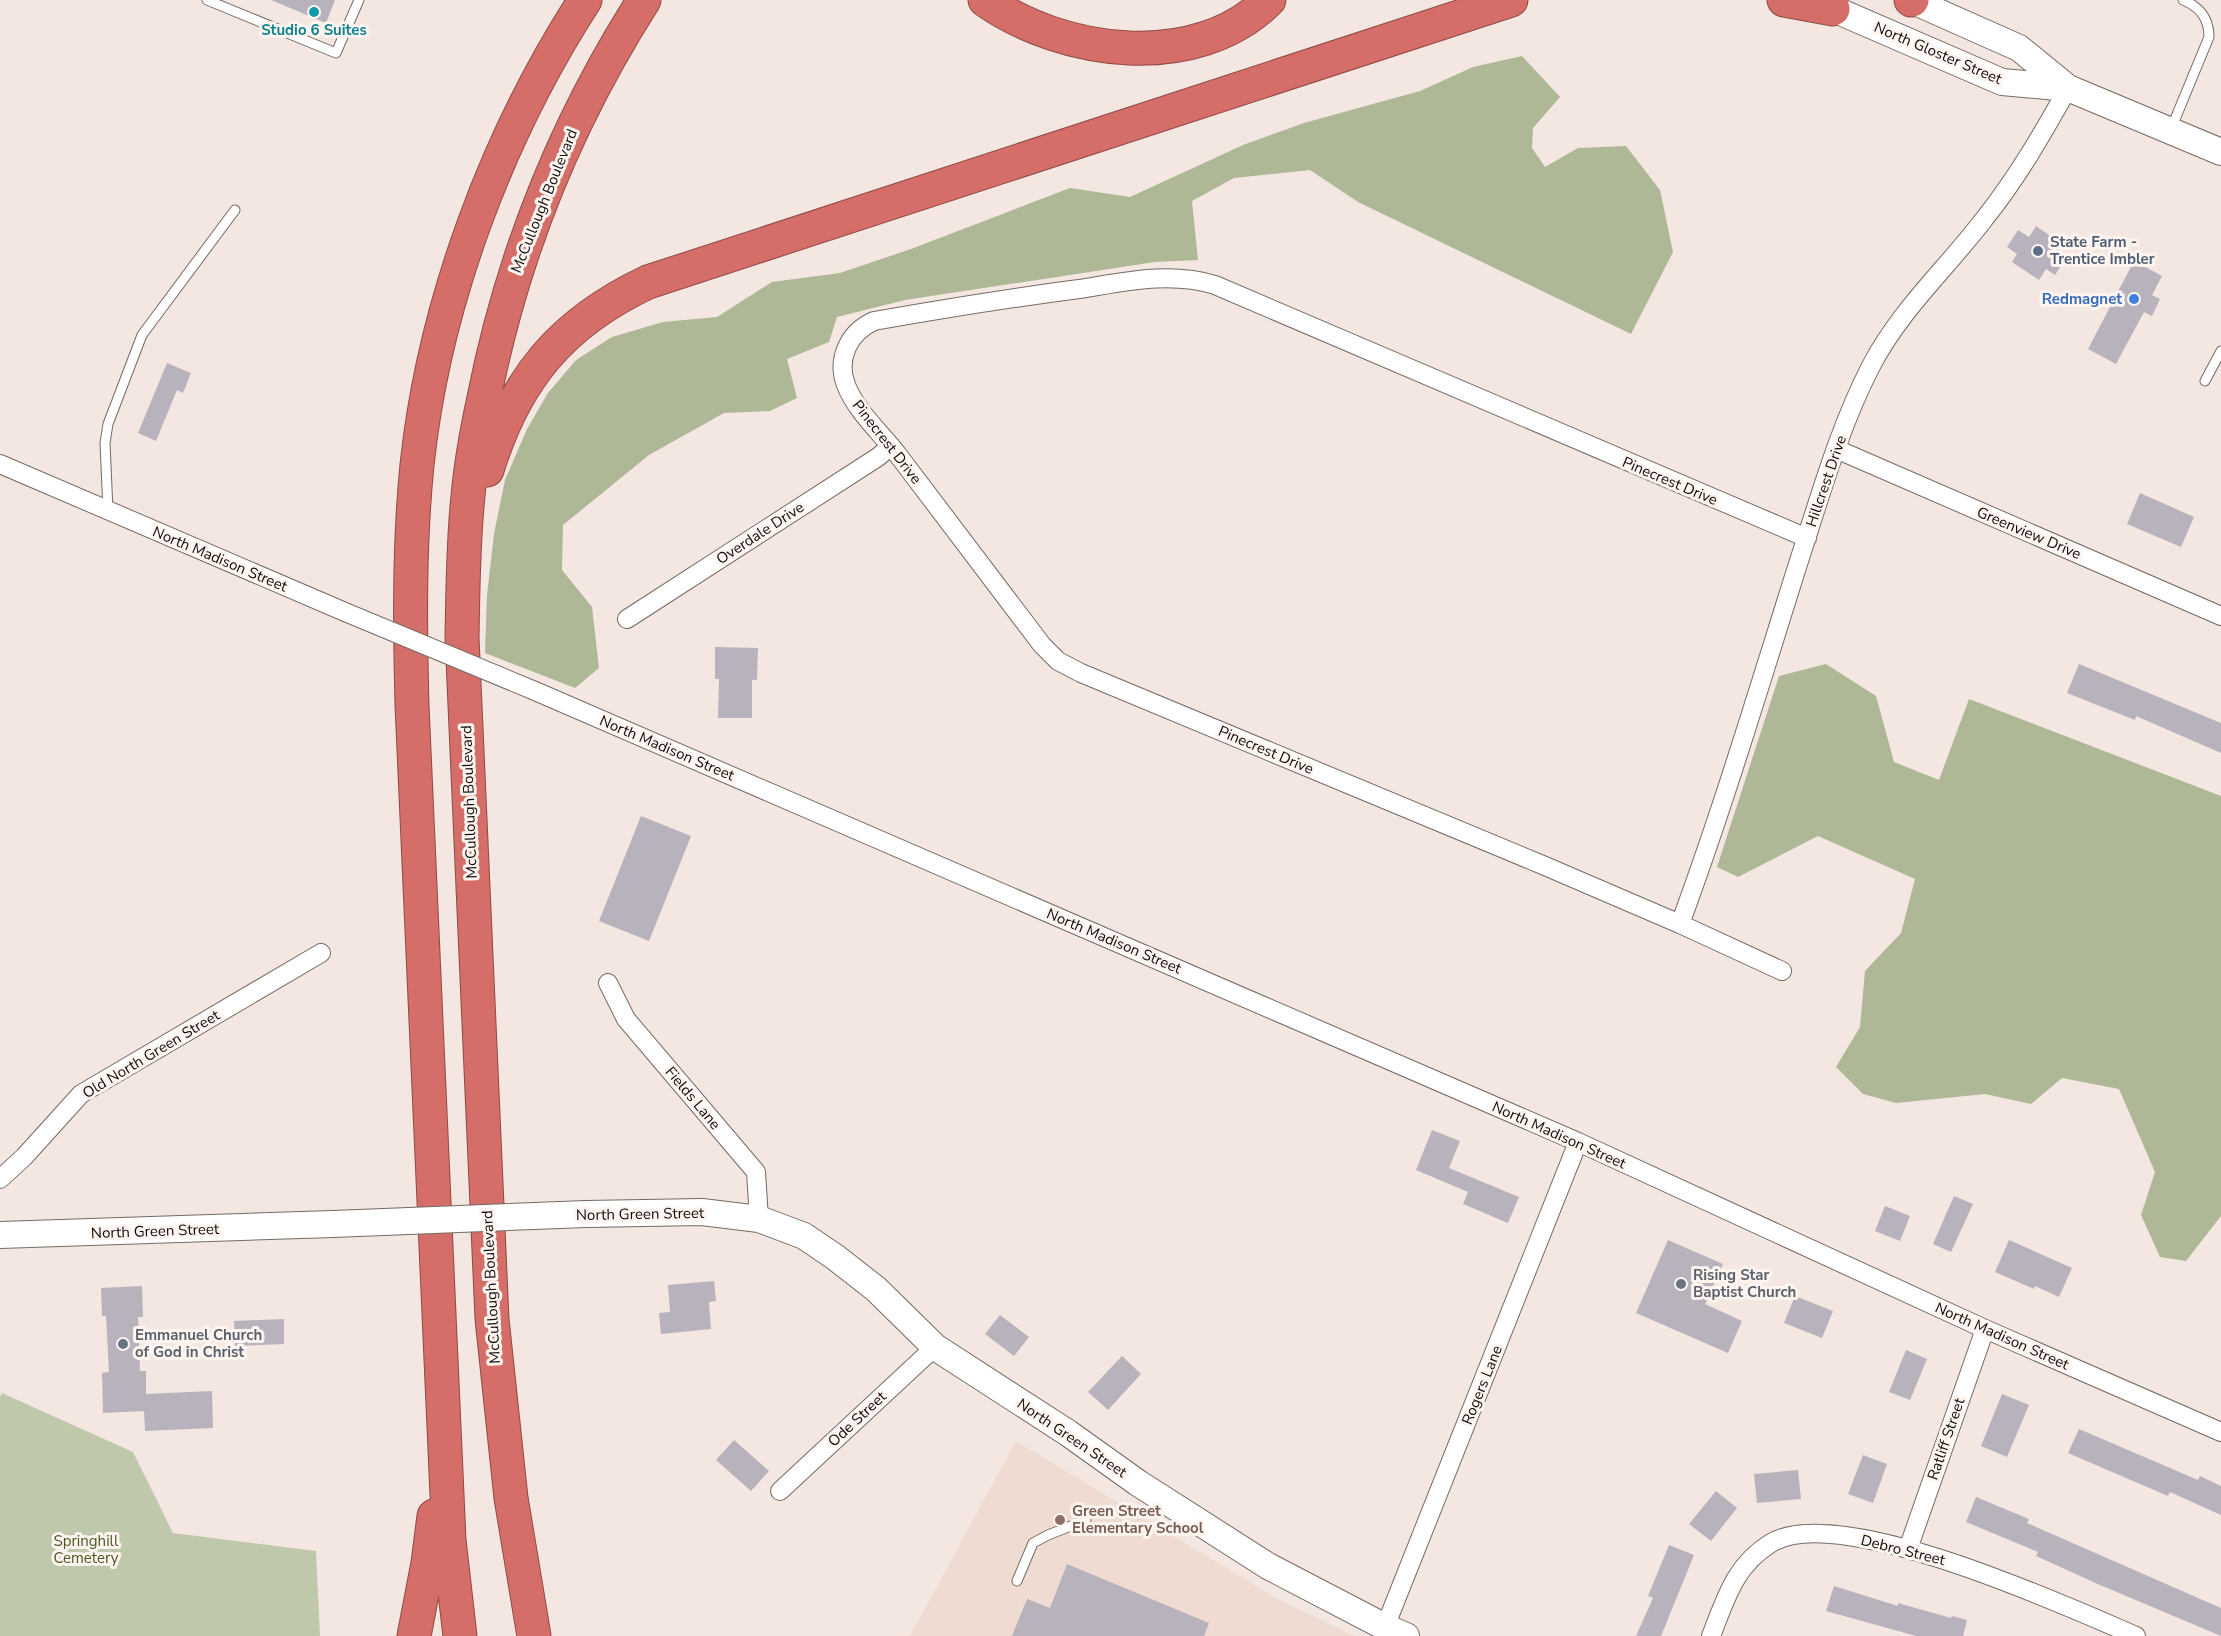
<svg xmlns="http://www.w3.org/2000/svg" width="2221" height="1636" viewBox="0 0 2221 1636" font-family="'Nunito Sans',sans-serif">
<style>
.built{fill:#efdbd1}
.green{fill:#c0c8ab}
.forest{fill:#aeb796}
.building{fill:#b8b2bc}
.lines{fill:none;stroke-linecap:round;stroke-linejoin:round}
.lane-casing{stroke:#756a65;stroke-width:11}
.street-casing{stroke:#756a65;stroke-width:20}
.secondary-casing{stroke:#756a65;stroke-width:28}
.highway-casing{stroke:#904b47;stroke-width:35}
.lane{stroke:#fff;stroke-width:9}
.street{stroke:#fff;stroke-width:18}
.secondary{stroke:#fff;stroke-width:26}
.highway{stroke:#d56d68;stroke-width:33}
.street-bridge-casing{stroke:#756a65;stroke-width:20;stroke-linecap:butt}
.secondary-bridge-casing{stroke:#756a65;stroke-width:28;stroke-linecap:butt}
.street-bridge{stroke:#fff;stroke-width:18}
.secondary-bridge{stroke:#fff;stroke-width:26}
.culture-dot{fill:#0f9aa8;stroke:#fff5f0;stroke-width:2}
.service-dot{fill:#5c6f8a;stroke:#fff5f0;stroke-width:2}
.shop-dot{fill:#3f7fe0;stroke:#fff5f0;stroke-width:2}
.worship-dot{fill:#6b7280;stroke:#fff5f0;stroke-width:2}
.education-dot{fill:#8d6e63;stroke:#fff5f0;stroke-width:2}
.labels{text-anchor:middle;stroke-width:6;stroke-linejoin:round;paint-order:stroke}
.culture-label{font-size:15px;font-weight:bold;fill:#0d838f;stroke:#fff5f0}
.street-label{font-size:15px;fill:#100c0a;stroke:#fff5f0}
.service-label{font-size:15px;font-weight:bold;fill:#4e5e75;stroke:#fff5f0;text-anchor:start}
.shop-label{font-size:15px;font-weight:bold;fill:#366cbe;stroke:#fff5f0;text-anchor:end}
.worship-label{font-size:15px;font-weight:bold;fill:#5b616d;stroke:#fff5f0;text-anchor:start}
.education-label{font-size:15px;font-weight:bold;fill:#785e54;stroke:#fff5f0;text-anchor:start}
.park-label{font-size:15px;fill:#4b5622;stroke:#fff5f0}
</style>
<rect width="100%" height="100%" fill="#f4e7e1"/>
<path class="built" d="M1016 1441 1278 1599 1355 1636H910Z"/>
<path class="green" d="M2 1393 133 1452 173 1533 316 1551 320 1636H0V1397Z"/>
<path class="forest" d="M1522 56 1560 97 1533 128 1532 148 1545 167 1578 148 1626 146 1660 190 1673 252 1631 334 1358 202 1310 170 1234 178 1192 201 1198 260 1155 262 905 300 837 317 829 342 787 359 797 398 770 411 724 413 649 455 563 525 562 570 592 607 599 668 575 688 485 653 487 595 494 534 505 480 527 429 548 393 576 360 612 337 663 322 717 317 772 282 840 273 911 249 1070 188 1130 197 1243 145 1304 123 1420 91 1473 67Z
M1826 664 1876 696 1894 762 1939 780 1969 699 2221 796V1216L2186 1261 2160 1257 2141 1215 2155 1172 2119 1089 2062 1078 2031 1104 1985 1094 1896 1103 1863 1094 1836 1067 1860 1027 1865 971 1901 933 1915 879 1818 836 1738 877 1717 867 1779 676Z"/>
<path class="building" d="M271 0H335L326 23Z
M2036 226 2062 244 2057 252 2066 258 2055 275 2046 269 2039 280 2012 262 2017 254 2007 247 2018 230 2029 237Z
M2134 261 2162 276 2152 295 2160 299 2152 316 2144 312 2116 364 2088 349Z
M167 363 191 373 183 393 177 390 156 441 138 433Z
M2140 493 2194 517 2181 547 2127 524Z
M715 647 758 648 757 680H752V718H718L719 679H715Z
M2079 664 2221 723V753L2136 716 2135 720 2067 693Z
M641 816 691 836 649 941 599 921Z
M1432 1130 1460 1141 1449 1168 1519 1197 1508 1223 1463 1204 1468 1192 1416 1170Z
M1954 1196 1973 1204 1951 1252 1933 1244Z
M1885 1206 1910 1216 1900 1241 1875 1231Z
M1668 1240 1723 1264 1705 1304 1742 1321 1728 1353 1636 1313Z
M2009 1240 2072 1268 2059 1297 2035 1286 2034 1289 1995 1272Z
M714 1281 716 1301 709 1302 711 1329 661 1334 659 1313 670 1312 668 1285Z
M142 1286 143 1317H138L140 1371H146V1394L212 1391 213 1428 145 1431 144 1411 103 1413 102 1373 109 1372 106 1316H102L101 1288Z
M1795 1296 1833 1311 1822 1338 1784 1323Z
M1000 1315 1029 1337 1014 1356 985 1334Z
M284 1319V1344L235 1346 234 1321Z
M1906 1350 1927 1359 1910 1400 1889 1392Z
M1122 1356 1141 1374 1108 1410 1088 1392Z
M2002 1394 2029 1405 2007 1457 1981 1446Z
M2079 1429 2198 1480 2200 1476 2221 1486V1515L2170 1492 2168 1496 2068 1453Z
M734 1440 769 1471 751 1491 716 1460Z
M1863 1455 1887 1464 1873 1503 1848 1494Z
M1798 1470 1801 1499 1757 1503 1754 1474Z
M1716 1491 1737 1508 1711 1541 1689 1524Z
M1976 1497 2029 1519 2027 1523 2221 1608V1636L2100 1585 2036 1556 2038 1552 1966 1522Z
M1669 1545 1694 1555 1661 1636H1636L1653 1598 1648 1596Z
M1067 1564 1209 1623 1204 1636H1012L1027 1599 1050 1608Z
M1834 1586 1898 1606V1603L1951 1618 1952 1616 1967 1620 1963 1636H1916L1826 1611Z"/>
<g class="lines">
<defs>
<path id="lane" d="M207 0 336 53 359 0
M2171 129 2209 37C2209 18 2200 7 2183 0
M2205 381 2221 351
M108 511 105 443 108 424 142 335 235 210
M1017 1581 1033 1543 1048 1535 1086 1520"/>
<path id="street" d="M1836 449 2221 616
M0 464 345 612
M627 619 878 457 891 446
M535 691 1578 1142 1985 1329 2221 1432
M1680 924C1724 805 1760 684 1798 564 1820 497 1839 428 1871 366 1900 310 1947 268 1985 218 2017 178 2043 133 2068 88
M1782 971 1680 924 1545 866 1081 673 1058 661 1042 645C994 581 946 518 898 455 881 433 856 411 846 385 836 359 849 332 874 321 942 309 1010 298 1079 289 1124 282 1170 271 1215 285L1807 538
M608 983 626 1019 756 1172 759 1219
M0 1179 24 1157 81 1094 321 953
M780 1491 935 1347
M1908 1549 1985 1329
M1385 1627 1578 1142
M1711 1636C1726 1598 1735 1565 1771 1543 1839 1502 2066 1606 2136 1636"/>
<path id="secondary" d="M1911 0 2019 48 2068 88 2221 152
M1815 1 2002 82 2068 88
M586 1214 702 1212 759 1219 804 1236 835 1257 876 1289 935 1347 1068 1433 1138 1483 1268 1566 1385 1627 1406 1636
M0 1235 333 1224"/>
<path id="highway" d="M985 0C1063 55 1196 73 1269 0
M1784 0 1833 9
M1911 0H1912
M487 470C515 379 561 323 648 282L1511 0
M414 1636 428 1563 434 1516
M460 1636 449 1540 412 705C410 625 409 545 417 465 434 304 497 136 585 0
M534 1636 511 1498 492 1319 462 637C463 590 463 543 468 496 471 463 477 430 484 398 512 256 566 122 644 0"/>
</defs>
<use href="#lane" class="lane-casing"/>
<use href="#street" class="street-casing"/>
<use href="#secondary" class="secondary-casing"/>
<use href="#highway" class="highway-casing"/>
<use href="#lane" class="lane"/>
<use href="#street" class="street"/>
<use href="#secondary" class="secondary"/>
<use href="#highway" class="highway"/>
<defs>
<path id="street-bridge" d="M345 612 535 691"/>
<path id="secondary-bridge" d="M333 1224 586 1214"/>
</defs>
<use href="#street-bridge" class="street-bridge-casing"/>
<use href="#secondary-bridge" class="secondary-bridge-casing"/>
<use href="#street-bridge" class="street-bridge"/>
<use href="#secondary-bridge" class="secondary-bridge"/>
</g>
<circle class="culture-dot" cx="314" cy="12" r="6"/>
<circle class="service-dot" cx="2038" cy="251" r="6"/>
<circle class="shop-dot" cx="2134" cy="299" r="6"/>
<g class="worship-dot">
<circle cx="1681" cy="1284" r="6"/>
<circle cx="123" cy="1344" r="6"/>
</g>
<circle class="education-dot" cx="1060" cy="1520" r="6"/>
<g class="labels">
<g class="culture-label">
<text x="314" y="35">Studio 6 Suites</text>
</g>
<g class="street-label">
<text transform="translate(1938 53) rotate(23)" y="5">North Gloster Street</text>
<text transform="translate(544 201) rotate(-68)" y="5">McCullough Boulevard</text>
<text transform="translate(887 442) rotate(52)" y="5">Pinecrest Drive</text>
<text transform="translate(1670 481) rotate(23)" y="5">Pinecrest Drive</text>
<text transform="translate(1826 481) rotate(-71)" y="5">Hillcrest Drive</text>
<text transform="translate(760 533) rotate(-33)" y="5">Overdale Drive</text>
<text transform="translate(2029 533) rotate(23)" y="5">Greenview Drive</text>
<text transform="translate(220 559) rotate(23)" y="5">North Madison Street</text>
<text transform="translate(667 748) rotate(23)" y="5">North Madison Street</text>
<text transform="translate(1266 750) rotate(23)" y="5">Pinecrest Drive</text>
<text transform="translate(469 802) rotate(-92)" y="5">McCullough Boulevard</text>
<text transform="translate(1114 941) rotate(23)" y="5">North Madison Street</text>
<text transform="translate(151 1054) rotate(-31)" y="5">Old North Green Street</text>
<text transform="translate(693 1098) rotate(50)" y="5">Fields Lane</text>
<text transform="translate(1559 1135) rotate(24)" y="5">North Madison Street</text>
<text transform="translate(640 1214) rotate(-1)" y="5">North Green Street</text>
<text transform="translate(155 1231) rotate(-2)" y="5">North Green Street</text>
<text transform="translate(491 1287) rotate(-93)" y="5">McCullough Boulevard</text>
<text transform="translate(2002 1336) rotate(24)" y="5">North Madison Street</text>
<text transform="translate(1482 1385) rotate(-68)" y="5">Rogers Lane</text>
<text transform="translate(857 1419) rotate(-43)" y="5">Ode Street</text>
<text transform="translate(1072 1438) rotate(34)" y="5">North Green Street</text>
<text transform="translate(1946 1439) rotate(-71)" y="5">Ratliff Street</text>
<text transform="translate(1903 1550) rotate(14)" y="5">Debro Street</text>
</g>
<g class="service-label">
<text x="2050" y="247">State Farm -<tspan x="2050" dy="17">Trentice Imbler</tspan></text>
</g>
<g class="shop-label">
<text x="2122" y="304">Redmagnet</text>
</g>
<g class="worship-label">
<text x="1693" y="1280">Rising Star<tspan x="1693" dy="17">Baptist Church</tspan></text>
<text x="135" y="1340">Emmanuel Church<tspan x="135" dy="17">of God in Christ</tspan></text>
</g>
<g class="education-label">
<text x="1072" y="1516">Green Street<tspan x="1072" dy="17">Elementary School</tspan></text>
</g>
<g class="park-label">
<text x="86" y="1546">Springhill<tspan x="86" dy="17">Cemetery</tspan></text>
</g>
</g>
</svg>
